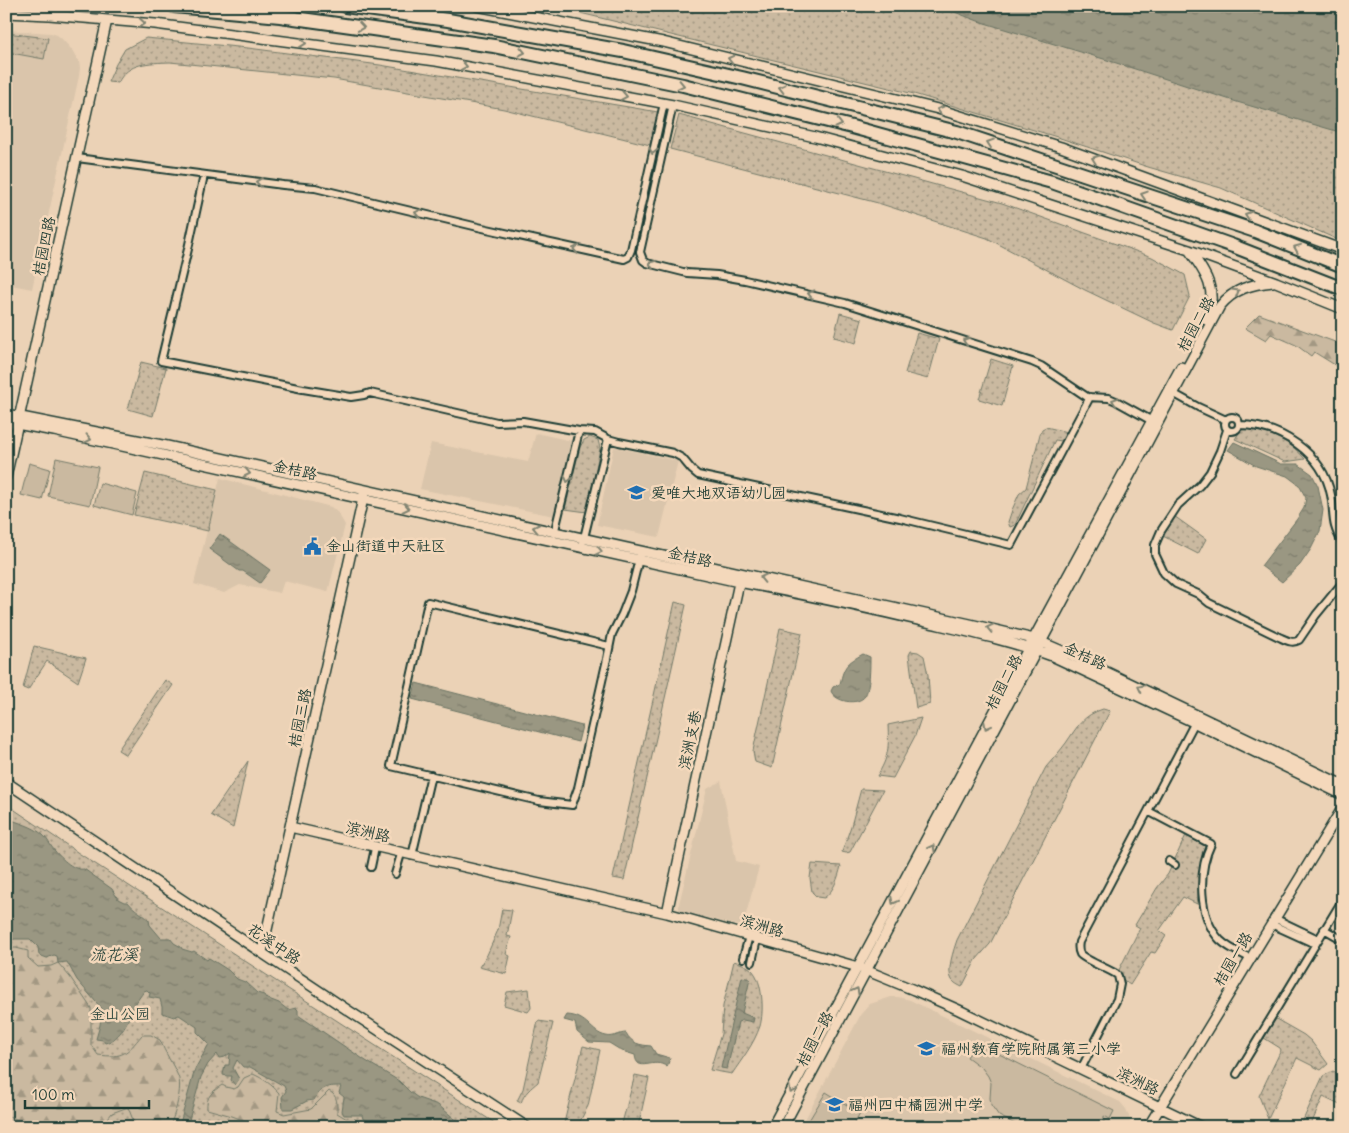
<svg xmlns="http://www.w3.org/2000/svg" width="1349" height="1133" viewBox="0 0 1349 1133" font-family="Delius,'LXGW WenKai TC',sans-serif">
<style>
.built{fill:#dac5ab}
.green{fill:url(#green-dots);stroke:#747b6a}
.forest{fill:url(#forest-firs);stroke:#747b6a}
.pitch{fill:#cab9a0;stroke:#747b6a}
.water{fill:url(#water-ripples);stroke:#697363}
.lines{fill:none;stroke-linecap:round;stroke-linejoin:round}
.street-casing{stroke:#1f3d34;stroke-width:10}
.secondary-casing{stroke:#1f3d34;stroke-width:12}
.highway-casing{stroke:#1f3d34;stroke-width:16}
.street{stroke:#f4d8bb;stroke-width:6}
.secondary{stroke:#f4d8bb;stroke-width:9}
.highway{stroke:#f4d8bb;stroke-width:12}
.oneway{stroke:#7f8371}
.labels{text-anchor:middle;stroke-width:5;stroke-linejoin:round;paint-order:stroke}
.street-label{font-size:15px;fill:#1f3d34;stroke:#f4d8bb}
.poi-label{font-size:15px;fill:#1f3d34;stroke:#f4d8bb;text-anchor:start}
.park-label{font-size:15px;fill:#30493f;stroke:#f4d8bb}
.water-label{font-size:16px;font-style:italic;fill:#314a40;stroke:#f4d8bb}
</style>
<defs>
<pattern id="green-dots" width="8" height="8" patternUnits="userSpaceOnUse" patternTransform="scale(1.25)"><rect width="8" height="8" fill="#cab9a0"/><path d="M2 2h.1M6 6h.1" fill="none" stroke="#a39883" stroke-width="1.8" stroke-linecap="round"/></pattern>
<pattern id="forest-firs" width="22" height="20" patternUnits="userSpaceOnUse" patternTransform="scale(1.25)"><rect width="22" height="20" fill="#cab9a0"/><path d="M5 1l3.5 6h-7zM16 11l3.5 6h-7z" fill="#a39883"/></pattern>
<pattern id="water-ripples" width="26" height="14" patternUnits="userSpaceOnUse" patternTransform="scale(1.25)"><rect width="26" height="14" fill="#9a9782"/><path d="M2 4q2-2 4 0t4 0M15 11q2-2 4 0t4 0" fill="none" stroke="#7d7c6b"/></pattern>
</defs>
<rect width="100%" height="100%" fill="#ebd2b6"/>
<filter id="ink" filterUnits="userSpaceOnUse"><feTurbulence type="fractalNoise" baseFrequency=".02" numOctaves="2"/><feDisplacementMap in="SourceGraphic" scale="10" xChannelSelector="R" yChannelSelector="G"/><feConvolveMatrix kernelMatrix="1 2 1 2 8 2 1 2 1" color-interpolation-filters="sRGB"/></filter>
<g filter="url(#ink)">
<path class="built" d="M6 30 51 33 57 35 62 39 72 50 79 62 80 68 79 76 32 289 6 284Z
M536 433 572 441 554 516 420 489 431 443 528 462Z
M614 447 678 461 659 537 597 525Z
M220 478 331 507 338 513 345 525 328 592 284 581 280 593 240 585 224 593 194 584Z
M721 781 736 861 759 867 743 925H734L679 910V904L707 789Z
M891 997H898L910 1000 1120 1102 1126 1109 1129 1116 1131 1127H801L861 1014 870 1004Z"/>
<path class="green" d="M535 6H959L1343 101V242L1221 188 1148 167 1057 137 914 94 576 12Z
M6 33 48 38 44 59 6 52Z
M146 38 248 48 380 65 658 112 650 145 504 109 334 79 170 62C149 63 128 62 118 83L108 82 116 64 125 49Z
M679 115 1002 203 1152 257 1185 275 1190 296 1173 330 1154 323 1085 290 987 238 878 203 670 149Z
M840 313 862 319 856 343 834 337Z
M917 333 939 339 928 379 905 373Z
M991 359 1013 366 1002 406 979 399Z
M141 362 166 368 153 416 128 409Z
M1046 427 1067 432 1062 441 1055 440 1015 525 1010 527 1008 522 1012 510 1019 494 1026 488 1040 434 1042 429Z
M1254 429C1275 436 1291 442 1305 459L1285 462 1235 439 1241 430Z
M590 437 598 440 600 448 587 512 565 509 580 447 584 440Z
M145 473 217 490 208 531 134 515Z
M1174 516 1206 539 1198 554 1161 535Z
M675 602 686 605 624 880 613 878Z
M780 628 802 633 772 768 755 762 753 751Z
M34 646 86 658 78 682 47 661 28 690 23 688Z
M911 651 918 652 924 656 928 675 930 704 916 708 909 655Z
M165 680 173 685 126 755 118 750Z
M1103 709 1110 711 990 944 976 960 962 987C958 985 954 983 952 980 946 971 954 949 957 940L1046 767C1053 759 1060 751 1066 743 1077 727 1083 715 1103 709Z
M921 718 915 736 893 778 877 776C889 757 889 747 888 725Z
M248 761 233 828 211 815Z
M861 789 883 790 850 852 846 853 842 852 851 826Z
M6 804 80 854 501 1127H24L6 1120Z
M1186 835 1206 847 1202 859 1197 904 1183 897 1159 931 1166 936 1155 953 1151 952 1130 985 1122 979 1119 970 1140 928 1135 925 1157 888 1168 874Z
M812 864 841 866C838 878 834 891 824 898L817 897 812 892 810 878Z
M502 909 512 910 507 936 511 937 506 954 510 956 506 974 479 967 487 955 498 930Z
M734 961C740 963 747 965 752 970 763 981 764 1012 760 1026 754 1044 742 1059 732 1074L710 1070 721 1034 723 1006Z
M529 989 531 1008 528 1012 504 1005 507 992Z
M1276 1019 1304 1035 1311 1041 1328 1064 1321 1070 1297 1058 1268 1119 1259 1096 1281 1050 1280 1048 1264 1038Z
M538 1021 553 1023 538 1082C531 1088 524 1093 521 1103L517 1101 523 1089Z
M583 1046 600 1050 588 1106 577 1127H563Z
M1333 1071C1345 1076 1344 1094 1342 1106L1323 1097 1310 1127H1300L1323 1076Z
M635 1075 649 1078 638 1127H621Z"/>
<path class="forest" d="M1259 314 1343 345V370L1314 352 1311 356 1296 345 1271 334 1266 340 1245 328Z
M6 948H16L28 951V958L38 967 51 966 58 963 70 977 91 1008V1045L98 1055C124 1058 126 1054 142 1035H151L160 1040C165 1053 173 1064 178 1076 183 1087 175 1116 169 1127H137L133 1120 128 1107 112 1113 101 1127H36L6 1115Z
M253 1074C264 1079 271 1084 279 1093L277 1111 284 1114 311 1109 329 1091C338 1096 337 1103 337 1113L347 1119H355L366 1127H249L248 1122 232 1116 207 1109C206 1096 212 1092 222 1085L226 1087 234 1089 238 1087 244 1078Z"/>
<path class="pitch" d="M56 458 98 467 90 505 48 496Z
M29 463 50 469 42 500 21 495Z
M100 483 137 493 132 515 94 505Z
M977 1043 1114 1111 1110 1119 1104 1116V1127H1021L999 1116 991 1105 990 1098 991 1083 988 1076 982 1068 967 1057Z
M826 1092 860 1113 852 1127H805Z"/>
<path class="water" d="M939 6H1343V133L1237 102 1107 60 978 21Z
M1234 442 1281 464H1298L1312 474 1318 486 1323 510 1320 531 1311 549 1300 565 1282 582 1261 566 1297 519 1304 508 1306 498 1299 485 1287 476 1256 466 1228 450Z
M220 534 270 570 260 583 243 571H239L209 549Z
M863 654 870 657C870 666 870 688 865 696 858 706 835 702 831 691L833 687 840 684C844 665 847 663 863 654Z
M416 683 582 726 578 742 412 699Z
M6 818C19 823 33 826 43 835 48 839 50 846 55 851 62 859 74 871 84 869L112 889 118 899 124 902H128C134 910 142 913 149 920L150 925 161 938H170L174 943 181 947 182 949 192 952 194 951 207 960 209 958 228 970 237 979 245 982 257 993 264 995 266 998 279 1003 288 1010 296 1008 298 1010V1015L366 1061 399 1081 410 1092 418 1098 438 1105 455 1119 462 1121 469 1127H376L378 1124 374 1120 369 1121 363 1119 362 1115H344L342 1111 344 1097 339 1093 341 1086C326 1086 322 1087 314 1100L307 1101 292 1109H283L282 1097 286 1091 284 1086 250 1067H243L237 1060 233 1068 239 1079 235 1085 231 1080 232 1076H227L223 1075 225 1065H229L230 1053 225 1057 219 1058 217 1054 208 1064 201 1077 187 1127H179L195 1069 209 1044 197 1032V1027L179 1015 174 1017 162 1013V1007L160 999 149 997 150 993 147 990 144 991C141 996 137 1000 135 1005 128 1019 122 1039 105 1043L103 1040 96 1039 100 1025 102 1009 77 980 67 962 58 963 57 956 54 955 47 958 39 955 38 947 30 939H15L6 941Z
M742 977 750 979 742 1013 754 1018 753 1022 743 1020 738 1022 727 1069 721 1068Z
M567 1015C588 1016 591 1033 606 1036 614 1038 619 1033 626 1033 632 1044 640 1045 651 1046L656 1054 670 1058 667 1067C654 1056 637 1075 635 1055L622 1051 609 1043 589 1042 577 1032 575 1023 564 1020Z"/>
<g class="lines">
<defs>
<path id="street" d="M673 105 640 252 643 260 647 263 687 273 717 275 745 280 845 303 1032 362 1041 366 1087 397 1109 398 1116 401 1154 422
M77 158 283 185 315 188 478 227 624 259 628 257 631 250 664 103
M204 175 188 249 161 361 303 389 351 397 364 395 370 393 497 422 523 421 579 431 595 432 608 439 619 442 673 453 682 458 692 470 698 475 900 518 1011 545 1090 397
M1171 392 1198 407 1226 420
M1225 424a7 7 0 1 1 14 0a7 7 0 1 1-14 0Z
M1239 425C1280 425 1323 453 1331 495 1335 515 1330 524 1343 543
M1227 430 1220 451 1210 472 1200 485 1178 505 1161 531 1155 545V554L1164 573 1176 584 1198 594 1209 603 1279 637C1286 640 1292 644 1299 640L1316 615 1343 582
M554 534 579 431
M583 542 608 439
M609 646 428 602 391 766 539 801 572 805 578 788 607 659 612 634 622 614 631 591 641 551
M1148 811 1211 844C1198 871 1198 917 1220 940 1228 948 1240 953 1250 958
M412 856 431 775
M1169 861 1175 865
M371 867 375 848
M395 874 401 854
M1274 918 1318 939
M1271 924 1315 944
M1324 929 1343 940
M743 958 749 936
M752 962 757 939
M1081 1069 1117 999 1120 984 1118 976 1116 974C1108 969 1085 960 1080 954 1078 950 1078 947 1079 942L1195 722
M1237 1074 1343 899"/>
<path id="secondary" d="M477 6 663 42 938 109 1061 147 1343 250
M6 13 49 15 155 24 436 61 673 105 815 137 962 176 1189 250 1276 282 1343 309
M1189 250C1206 273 1219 292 1206 320
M6 414 167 446 970 624 1034 639 1069 654 1343 785
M6 422 54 431 739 582C802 594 864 607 926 622 969 632 1011 641 1052 656L1191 721 1343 795
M6 477 107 20
M6 782 349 1011 527 1127
M290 827 667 913 858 967 914 990 959 1010 1201 1127
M667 913 740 578
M262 952 364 494
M772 1127 1029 647 1181 367
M783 1127 1220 306C1234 289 1251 284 1273 282
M1148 1127 1343 807"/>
<path id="highway" d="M174 6 280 16 494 46 683 85 852 127 1052 182 1233 246 1343 289
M345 6 448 20 623 51 742 78 957 132 1255 231 1343 266"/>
</defs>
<use href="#street" class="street-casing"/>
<use href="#secondary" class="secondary-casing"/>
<use href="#highway" class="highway-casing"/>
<use href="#street" class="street"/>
<use href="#secondary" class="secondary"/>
<use href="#highway" class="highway"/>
</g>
<defs><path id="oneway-chevron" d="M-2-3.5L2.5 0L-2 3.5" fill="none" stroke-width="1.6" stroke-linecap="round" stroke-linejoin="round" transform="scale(1.25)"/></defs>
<g class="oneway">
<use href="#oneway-chevron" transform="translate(142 23) rotate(5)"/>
<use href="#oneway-chevron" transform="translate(361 27) rotate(8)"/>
<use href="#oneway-chevron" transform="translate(303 43) rotate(7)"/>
<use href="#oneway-chevron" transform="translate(522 52) rotate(12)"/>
<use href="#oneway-chevron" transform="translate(731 59) rotate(-166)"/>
<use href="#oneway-chevron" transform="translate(464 66) rotate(11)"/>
<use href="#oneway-chevron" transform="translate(681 85) rotate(13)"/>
<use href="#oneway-chevron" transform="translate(782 88) rotate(-166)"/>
<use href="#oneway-chevron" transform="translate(624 96) rotate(11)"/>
<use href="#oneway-chevron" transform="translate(940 110) rotate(-164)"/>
<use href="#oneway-chevron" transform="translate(839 124) rotate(14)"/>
<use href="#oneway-chevron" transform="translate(990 143) rotate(-161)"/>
<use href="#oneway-chevron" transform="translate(653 151) rotate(103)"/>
<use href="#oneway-chevron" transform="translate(1095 159) rotate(-160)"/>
<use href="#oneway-chevron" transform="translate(259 182) rotate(-173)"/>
<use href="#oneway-chevron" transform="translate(1144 195) rotate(-162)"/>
<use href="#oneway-chevron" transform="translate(418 213) rotate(-167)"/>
<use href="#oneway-chevron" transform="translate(1248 215) rotate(-161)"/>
<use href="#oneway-chevron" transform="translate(1297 248) rotate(-158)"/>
<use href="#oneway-chevron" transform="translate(576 249) rotate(-167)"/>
<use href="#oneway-chevron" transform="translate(652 264) rotate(-158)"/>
<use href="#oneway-chevron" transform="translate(1236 292) rotate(-30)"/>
<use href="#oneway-chevron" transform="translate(811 294) rotate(-167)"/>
<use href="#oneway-chevron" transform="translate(966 341) rotate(-162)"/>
<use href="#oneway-chevron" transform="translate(1115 401) rotate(-161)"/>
<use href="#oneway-chevron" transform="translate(88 439) rotate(12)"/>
<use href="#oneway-chevron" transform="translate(247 473) rotate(12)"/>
<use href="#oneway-chevron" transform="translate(568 479) rotate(104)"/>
<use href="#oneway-chevron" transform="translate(406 508) rotate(12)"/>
<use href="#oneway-chevron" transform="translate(536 528) rotate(-168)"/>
<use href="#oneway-chevron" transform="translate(599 551) rotate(12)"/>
<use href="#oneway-chevron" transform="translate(763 578) rotate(-167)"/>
<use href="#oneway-chevron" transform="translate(990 628) rotate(-167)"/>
<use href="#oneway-chevron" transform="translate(1141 688) rotate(-154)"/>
<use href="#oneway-chevron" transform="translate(987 726) rotate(118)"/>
<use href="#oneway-chevron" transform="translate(932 848) rotate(-62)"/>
<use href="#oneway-chevron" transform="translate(894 901) rotate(118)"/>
<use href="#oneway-chevron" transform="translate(856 991) rotate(-62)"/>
<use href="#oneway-chevron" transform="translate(792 1090) rotate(118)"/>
</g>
</g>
<defs>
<symbol id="school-bare" viewBox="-9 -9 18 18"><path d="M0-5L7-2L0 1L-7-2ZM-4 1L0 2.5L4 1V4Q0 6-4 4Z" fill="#1f6fb2" stroke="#f4d8bb" stroke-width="2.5" paint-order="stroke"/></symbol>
<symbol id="civic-bare" viewBox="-9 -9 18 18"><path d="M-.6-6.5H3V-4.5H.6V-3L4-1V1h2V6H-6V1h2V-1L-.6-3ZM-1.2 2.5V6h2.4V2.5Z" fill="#1f6fb2" stroke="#f4d8bb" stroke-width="2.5" paint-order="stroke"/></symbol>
</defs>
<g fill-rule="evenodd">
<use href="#school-bare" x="624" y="480" width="25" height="25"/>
<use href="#civic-bare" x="300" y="534" width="25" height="25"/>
<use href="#school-bare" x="914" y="1036" width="25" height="25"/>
<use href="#school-bare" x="822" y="1092" width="25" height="25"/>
</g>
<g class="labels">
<g class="street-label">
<text transform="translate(44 246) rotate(-78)" y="5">桔园四路</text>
<text transform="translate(1196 324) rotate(-61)" y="5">桔园二路</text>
<text transform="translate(295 470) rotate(12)" y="5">金桔路</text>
<text transform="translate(690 557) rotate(13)" y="5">金桔路</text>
<text transform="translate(1085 656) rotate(25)" y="5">金桔路</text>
<text transform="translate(1004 682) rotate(-62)" y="5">桔园二路</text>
<text transform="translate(300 718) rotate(-78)" y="5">桔园三路</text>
<text transform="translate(690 740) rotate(-78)" y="5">滨洲支巷</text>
<text transform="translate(368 832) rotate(13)" y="5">滨洲路</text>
<text transform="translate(762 926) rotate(16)" y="5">滨洲路</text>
<text transform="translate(274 944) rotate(34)" y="5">花溪中路</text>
<text transform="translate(1233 959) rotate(-59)" y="5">桔园一路</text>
<text transform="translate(815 1039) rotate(-62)" y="5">桔园二路</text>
<text transform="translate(1138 1081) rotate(26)" y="5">滨洲路</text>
</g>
<g class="poi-label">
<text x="651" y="498">爱唯大地双语幼儿园</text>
<text x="326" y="551">金山街道中天社区</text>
<text x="941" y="1054">福州教育学院附属第三小学</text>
<text x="848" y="1110">福州四中橘园洲中学</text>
</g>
<g class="park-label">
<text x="120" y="1019">金山公园</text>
</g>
<g class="water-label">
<text x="114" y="960">流花溪</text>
</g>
</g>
<rect width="1349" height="1133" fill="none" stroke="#f4d8bb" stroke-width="25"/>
<rect x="12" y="12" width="1324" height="1108" fill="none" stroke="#1f3d34" stroke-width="2" filter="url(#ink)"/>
<path d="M25 1100v8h124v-8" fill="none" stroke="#1f3d34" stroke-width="2.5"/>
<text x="32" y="1100" font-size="15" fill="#1f3d34" stroke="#f4d8bb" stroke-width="4" paint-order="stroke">100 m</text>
</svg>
